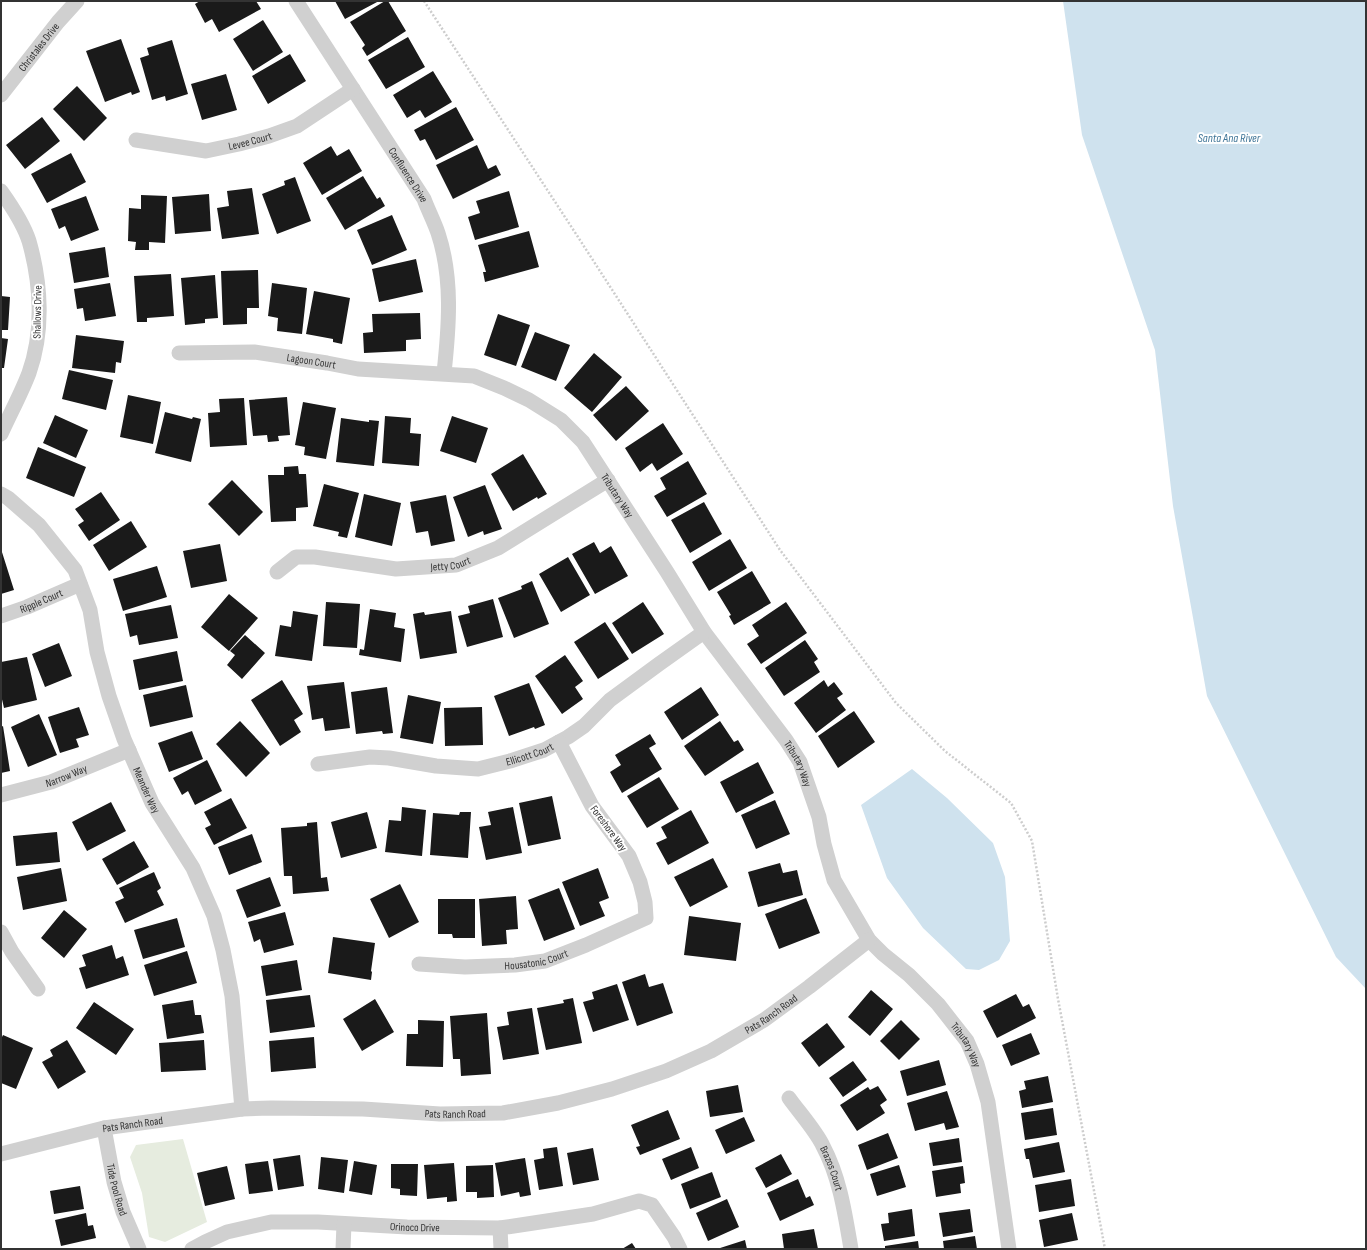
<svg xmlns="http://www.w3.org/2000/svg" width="1367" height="1250" viewBox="0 0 1367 1250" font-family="'Sofia Sans Condensed',sans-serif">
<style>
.green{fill:#e6ecdf}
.water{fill:#cfe2ee}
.building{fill:#1a1a1a}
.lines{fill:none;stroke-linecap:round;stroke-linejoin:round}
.path{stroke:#cdcdcd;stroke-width:2.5;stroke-dasharray:2 2;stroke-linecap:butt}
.minor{stroke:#d0d0d0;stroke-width:15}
.labels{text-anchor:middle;stroke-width:4;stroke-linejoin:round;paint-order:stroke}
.street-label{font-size:11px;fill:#333;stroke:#fff}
.water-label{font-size:12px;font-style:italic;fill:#3f7597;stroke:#fff}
</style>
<rect width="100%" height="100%" fill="#fff"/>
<path class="green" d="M183 1139 207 1222 165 1242 149 1237 142 1193 130 1157 136 1145Z"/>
<path class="water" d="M1063 1H1366V989L1336 957 1207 696 1173 506 1155 350 1082 135Z
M912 769 947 798 993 843 1005 877 1010 941 999 960 979 970 966 969 923 928 887 878 861 805Z"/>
<path class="building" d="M200 1H251L252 2 256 1 261 9 219 32 212 19 205 23 195 4Z
M335 1H379L345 19Z
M385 1H388L406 31 367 56 362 48 365 45 350 22Z
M263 20 283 52 253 71 233 39Z
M408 37 425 67 386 89 368 60Z
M121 39 140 92 132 95 131 92 105 102 86 51Z
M172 40 188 94 166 101 165 96 152 100 140 58 149 55 147 48Z
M290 54 306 81 268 104 252 76Z
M433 71 452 102 425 118 420 110 407 118 393 95Z
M226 74 237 110 202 120 191 84Z
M77 86 107 118 84 141 53 109Z
M456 107 474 140 436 160 425 139 420 141 414 130Z
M42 117 60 141 25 169 6 145Z
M477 145 488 169 496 165 501 175 453 199 436 165Z
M331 146 337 156 349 149 362 171 322 195 303 163Z
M71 153 86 182 47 203 31 174Z
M363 176 377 199 380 197 385 206 345 230 326 198Z
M295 177 311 221 277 234 262 194 285 185 284 181Z
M252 188 259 234 222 239 217 208 229 206 227 191Z
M509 191 519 227 475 240 468 217 480 213 476 201Z
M209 194 211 231 175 234 172 197Z
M141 195 167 196 165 243 149 242V250H135L136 242 128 241 129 208 141 209Z
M86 196 99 230 71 241 65 226 59 229 51 209Z
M392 215 407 250 372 265 357 230Z
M529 231 539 267 485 282 483 272H486L478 245Z
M105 247 109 277 74 283 69 253Z
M416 259 423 292 379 302 372 269Z
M258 270 259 308H247V324L223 325 221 271Z
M171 274 174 316 147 318V322H137L134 276Z
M215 275 218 318 205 319V323L185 325 181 278Z
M110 283 116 316 85 321 83 308 77 309 74 289Z
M272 283 307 288 302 334 277 331 278 318 268 316Z
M314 291 350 298 342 344 333 342V339L306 334Z
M1 296 10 297 8 330H1Z
M420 313 421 339 406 340V351L364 353 363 333 373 332 372 314Z
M498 314 530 325 516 366 484 355Z
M535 332 570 345 556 381 521 367Z
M76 335 124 341 121 363 116 362 115 373 72 368Z
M1 338 8 339 4 368H1Z
M594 353 622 377 592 412 564 388Z
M69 370 113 380 106 410 62 399Z
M626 386 649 411 616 441 593 415Z
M128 395 161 402 153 444 120 437Z
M287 397 290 435 278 436 279 441 268 442 267 435 253 436 249 400Z
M244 398 247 445 210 447 208 413 220 412 219 399Z
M303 402 336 408 326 459 304 455 305 447 295 445Z
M165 412 192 419 193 417 201 419 191 462 155 453Z
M55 415 88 430 76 458 43 443Z
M385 416 411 418 410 433 421 434 419 466 382 463Z
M452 416 488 428 476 463 440 451Z
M341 418 369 422V420L379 421 374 466 336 462Z
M663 423 683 454 657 471 652 463 640 472 625 448Z
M38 447 86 467 74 497 26 478Z
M523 454 547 494 538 499 537 497 513 511 491 474Z
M688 461 707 494 667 517 654 496 666 489 660 478Z
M298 466 299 474H306L308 507 296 508V521L271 522 268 475H284V467Z
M232 480 263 512 239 536 208 504Z
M324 484 359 493 347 538 338 536 339 532 313 526Z
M485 485 502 529 484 535 483 531 468 537 453 497Z
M101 492 120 520 89 541 78 525 84 521 75 509Z
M364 494 401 503 392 546 355 537Z
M446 495 455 541 431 546 428 531 416 533 410 502Z
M704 502 722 534 690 553 671 520Z
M131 521 147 547 109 571 93 545Z
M730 539 747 568 709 591 692 562Z
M594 542 600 553 611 546 628 576 595 594 572 554Z
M220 544 227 581 191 588 183 551Z
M1 549 14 590 1 594Z
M568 557 590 595 561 612 539 574Z
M157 566 167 597 123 611 113 579Z
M752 571 771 603 734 625 729 616 731 615 717 592Z
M532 581 549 624 514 638 498 598 522 589 521 586Z
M229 594 258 618 229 651 201 627Z
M493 599 503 637 467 647 458 616 470 613 468 606Z
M326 602 360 604 357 648 323 646Z
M643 602 664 634 632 654 612 623Z
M786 602 807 633 761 664 747 644 759 636 752 625Z
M171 605 178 638 139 645 137 635 130 637 125 614Z
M370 609 396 613 394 627 405 629 401 662 359 655 360 649 364 650Z
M293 611 318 615 312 661 275 656 280 625 291 627Z
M451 611 457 653 420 659 413 614 424 612 425 615Z
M605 622 629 659 598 679 574 642Z
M245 635 265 653 242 679 227 665 235 655 230 651Z
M805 640 818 659 814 662 820 672 784 696 765 668Z
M59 643 72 676 45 687 32 654Z
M177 651 183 681 139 690 133 660Z
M565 655 583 681 575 687 583 699 562 714 535 676Z
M27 657 37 700 4 708 1 695V662Z
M282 680 303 714 294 720 301 732 280 746 251 700Z
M824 680 828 687 834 682 843 694 837 698 846 710 816 733 794 703Z
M344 682 350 728 325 731 323 718 312 720 307 686Z
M529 683 545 725 535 729 534 727 509 736 494 696Z
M186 685 193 717 150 727 143 695Z
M387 687 393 733 383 734 382 731 356 734 351 692Z
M701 687 719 715 682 740 664 712Z
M408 695 441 702 433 744 400 738Z
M79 707 89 735 76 739 79 747 60 753 48 717Z
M482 707 483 745 445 746 444 708Z
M854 711 875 742 838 768 818 736Z
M39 714 57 755 28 767 11 727Z
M240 721 270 753 246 777 216 744Z
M720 721 734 742 738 740 744 750 705 776 684 746Z
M3 726 10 771 1 773V727Z
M192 731 203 759 169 772 158 743Z
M650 734 656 744 649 748 662 769 622 793 610 772 621 765 615 755Z
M207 760 222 791 195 805 188 791 182 795 173 778Z
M758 762 774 793 736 813 720 782Z
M659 777 679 809 647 828 627 796Z
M552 796 561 839 528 846 519 803Z
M231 798 247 828 214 845 205 828 211 825 204 812Z
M775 800 790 834 756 849 741 815Z
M111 802 126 831 87 851 72 822Z
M402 807 426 810 422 856 385 852 389 820 401 821Z
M513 807 522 853 486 860 479 827 491 825 488 812Z
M691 810 709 843 668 865 656 843 667 838 661 827Z
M367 812 377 848 341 858 331 822Z
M460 812H471L468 858 430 855 433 813 459 815Z
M317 822 321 878 327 877 329 891 293 894 292 876H284L281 828 307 826V823Z
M57 832 60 862 16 866 13 836Z
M252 834 262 862 229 875 218 847Z
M134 841 149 867 117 885 102 859Z
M713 858 728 887 690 907 674 877Z
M780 863 783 873 797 870 803 895 758 907 748 872Z
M61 868 67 901 23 910 17 877Z
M598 868 609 898 599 902 605 916 580 926 562 882Z
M154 872 161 888 157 891 164 905 125 923 115 902 124 898 119 888Z
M270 877 281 906 247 918 236 890Z
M400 884 419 922 389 938 370 899Z
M559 888 575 929 544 941 528 900Z
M516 896 518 929 506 930 507 944 482 946 479 899Z
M806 898 820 933 779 949 765 914Z
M438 899H475V938H453L452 934H438Z
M64 910 87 929 64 958 41 938Z
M285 912 294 945 264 953 260 939 254 942 248 922Z
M689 916 741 923 736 961 684 955Z
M177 918 185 947 143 959 134 930Z
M333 937 375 943 371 971 372 972 371 980 328 973Z
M112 945 116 959 123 956 129 975 86 989 79 968 86 966 82 955Z
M187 951 197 983 154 996 144 965Z
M297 960 302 990 266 996 261 966Z
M645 974 649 987 663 983 673 1013 637 1026 622 982Z
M617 984 629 1020 593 1032 583 1002 594 999 592 992Z
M871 990 893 1009 870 1036 848 1017Z
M1016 994 1023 1007 1029 1004 1036 1018 997 1038 983 1011Z
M310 995 315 1027 270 1033 266 1000Z
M573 998 582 1043 546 1050 537 1008 564 1003 563 1000Z
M375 999 394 1032 362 1051 343 1019Z
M193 1000 195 1015H201L204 1033 167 1039 162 1005Z
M94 1002 134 1029 116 1055 76 1028Z
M532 1008 539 1054 503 1060 497 1027 509 1025 507 1012Z
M487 1013 491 1074 461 1076 460 1059H453L450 1016Z
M418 1020 444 1021 443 1067 406 1066 407 1034H418Z
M901 1020 920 1039 899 1060 880 1041Z
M827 1023 845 1047 819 1067 801 1043Z
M1031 1033 1040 1054 1011 1066 1002 1045Z
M3 1035 33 1048 16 1089 1 1083V1039Z
M314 1037 316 1068 271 1072 269 1041Z
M67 1040 86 1072 58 1089 42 1062 53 1056 50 1050Z
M204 1040 206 1070 161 1072 159 1043Z
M939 1060 946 1085 907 1096 900 1071Z
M853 1061 867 1080 843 1097 829 1078Z
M1048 1076 1053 1102 1022 1108 1019 1091 1026 1089 1024 1081Z
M738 1085 743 1112 710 1117 706 1091Z
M878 1086 887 1100 880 1105 885 1113 857 1131 840 1105 868 1087 870 1090Z
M947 1091 959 1127 946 1130 944 1123 915 1131 907 1103Z
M1053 1108 1057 1135 1025 1140 1021 1113Z
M668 1110 680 1139 640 1155 636 1147 640 1146 631 1125Z
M744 1117 755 1141 726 1154 715 1130Z
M888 1133 898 1158 867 1170 858 1145Z
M959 1138 962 1162 933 1166 929 1143Z
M1059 1142 1065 1172 1033 1178 1029 1159H1026L1024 1149Z
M557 1147 563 1186 539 1190 534 1160 544 1158 543 1149Z
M691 1147 699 1168 671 1180 662 1159Z
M593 1148 599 1180 573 1185 567 1153Z
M781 1154 792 1174 766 1188 755 1168Z
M300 1155 304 1186 278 1190 273 1159Z
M321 1157 348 1160 344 1193 318 1189Z
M525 1158 531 1195 520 1197 519 1192 501 1196 495 1163Z
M268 1161 273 1191 249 1194 245 1164Z
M354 1161 377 1165 372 1195 349 1191Z
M454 1163 457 1201 447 1202V1197L427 1199 424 1165Z
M391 1164H418L417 1196 400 1195V1189L391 1188Z
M493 1165 494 1197 477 1198V1192H466V1166Z
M899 1165 906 1187 877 1196 870 1174Z
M227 1166 235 1199 205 1206 197 1173Z
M963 1166 965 1183 960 1184 961 1193 936 1197 932 1171Z
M712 1172 721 1197 690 1209 681 1184Z
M798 1179 806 1198 810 1196 814 1205 780 1221 767 1193Z
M1071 1179 1075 1206 1039 1212 1035 1185Z
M80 1186 84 1209 54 1214 50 1191Z
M727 1199 739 1227 708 1241 696 1213Z
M912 1209 915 1236 884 1241 881 1224 889 1223 888 1213Z
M970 1209 973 1232 943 1237 939 1213Z
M86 1213 88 1226 93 1225 96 1238 61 1246 55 1220Z
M1072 1213 1078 1240 1044 1247 1039 1220Z
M814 1229 818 1249H784L782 1234Z
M975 1236 977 1249H944L943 1241Z
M745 1240 747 1249H717Z
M918 1241 919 1249H885V1246Z
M632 1243 636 1249H622Z"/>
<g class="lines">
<path class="path" d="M424 1 578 237 780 550 896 703 945 751 1011 803 1032 841 1058 999 1105 1249
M1366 1V4"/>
<g class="minor">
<path id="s1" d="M296 1 424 199C428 210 434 221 438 233 453 278 449 327 444 373"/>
<path id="s2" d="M1 95 58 22 77 1"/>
<path id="s3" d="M136 140 206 151 239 144 269 136 297 126 353 89"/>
<path d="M1 191C11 205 24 225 29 241 41 283 44 331 29 373 21 394 10 414 1 434"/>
<path id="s4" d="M179 353 254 352 327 363 358 369 474 376 504 388 529 400 561 420 583 442 667 572 704 632 786 740 800 762 819 817 824 844 834 880 869 940 883 954 909 975 938 1004 967 1041 977 1064 988 1102 1009 1249"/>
<path id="s5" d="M1 494 8 498 39 525 75 570 90 610 97 652 109 696 124 739 152 803 193 868 214 916 223 950 232 996 242 1109"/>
<path id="s6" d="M277 572 296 557H315L396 569 456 565 498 548 608 480"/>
<path id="s7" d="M1 616 27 607 80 584"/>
<path id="s8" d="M318 764 370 757 389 758 436 766 478 769 510 761 544 750 568 737 584 726 610 700 659 664 704 632"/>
<path id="s9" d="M1 795 51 782 129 750"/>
<path d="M1 932 12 952 38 989"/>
<path id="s10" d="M419 964 465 967 515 965 545 961 586 945 646 918 645 902 640 882 629 856 592 806 559 742"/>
<path id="s11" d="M789 1098C799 1112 816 1131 823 1146 840 1178 845 1214 851 1249"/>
<path id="s12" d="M104 1128 114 1182 123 1212 139 1249"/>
<path id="s13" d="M1 1154 104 1128 242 1109 271 1108 363 1109 440 1114 503 1113 558 1103 612 1089 666 1071 711 1051 764 1020 809 987 869 940"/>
<path d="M500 1228 501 1249"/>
<path id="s14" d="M192 1249 205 1242 227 1232 271 1222H318L407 1227 500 1228 593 1214 639 1201 652 1205 674 1237 680 1249"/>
<path d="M343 1249 344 1224"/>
</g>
</g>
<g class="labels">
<g class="street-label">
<text dy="4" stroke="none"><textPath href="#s2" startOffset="61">Christales Drive</textPath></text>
<text dy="4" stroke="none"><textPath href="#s3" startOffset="116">Levee Court</textPath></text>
<text dy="4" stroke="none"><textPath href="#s1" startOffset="207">Confluence Drive</textPath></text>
<text transform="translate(37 312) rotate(-89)" y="4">Shallows Drive</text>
<text dy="4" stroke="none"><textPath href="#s4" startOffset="133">Lagoon Court</textPath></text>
<text dy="4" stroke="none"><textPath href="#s4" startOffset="489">Tributary Way</textPath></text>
<text dy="4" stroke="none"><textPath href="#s6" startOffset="180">Jetty Court</textPath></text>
<text dy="4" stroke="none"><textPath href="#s7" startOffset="43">Ripple Court</textPath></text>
<text dy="4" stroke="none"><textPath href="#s8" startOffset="215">Ellicott Court</textPath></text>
<text dy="4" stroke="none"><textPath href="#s4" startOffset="813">Tributary Way</textPath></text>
<text dy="4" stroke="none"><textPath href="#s9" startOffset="68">Narrow Way</textPath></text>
<text dy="4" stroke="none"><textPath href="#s5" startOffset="339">Meander Way</textPath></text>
<text transform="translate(609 828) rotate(54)" y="4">Foreshore Way</text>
<text dy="4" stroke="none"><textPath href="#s10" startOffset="118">Housatonic Court</textPath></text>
<text dy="4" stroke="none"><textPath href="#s13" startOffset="795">Pats Ranch Road</textPath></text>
<text dy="4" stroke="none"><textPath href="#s4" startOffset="1149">Tributary Way</textPath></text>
<text dy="4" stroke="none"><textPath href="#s13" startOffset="459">Pats Ranch Road</textPath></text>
<text dy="4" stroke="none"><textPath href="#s13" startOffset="135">Pats Ranch Road</textPath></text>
<text dy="4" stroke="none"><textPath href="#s11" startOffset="83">Brazos Court</textPath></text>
<text dy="4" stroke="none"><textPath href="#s12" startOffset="63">Tide Pool Road</textPath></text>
<text dy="4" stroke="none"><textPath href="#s14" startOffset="228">Orinoco Drive</textPath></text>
</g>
<g class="water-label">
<text x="1229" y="142">Santa Ana River</text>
</g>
</g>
<rect width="1367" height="1250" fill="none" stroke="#333333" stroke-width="4"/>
</svg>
